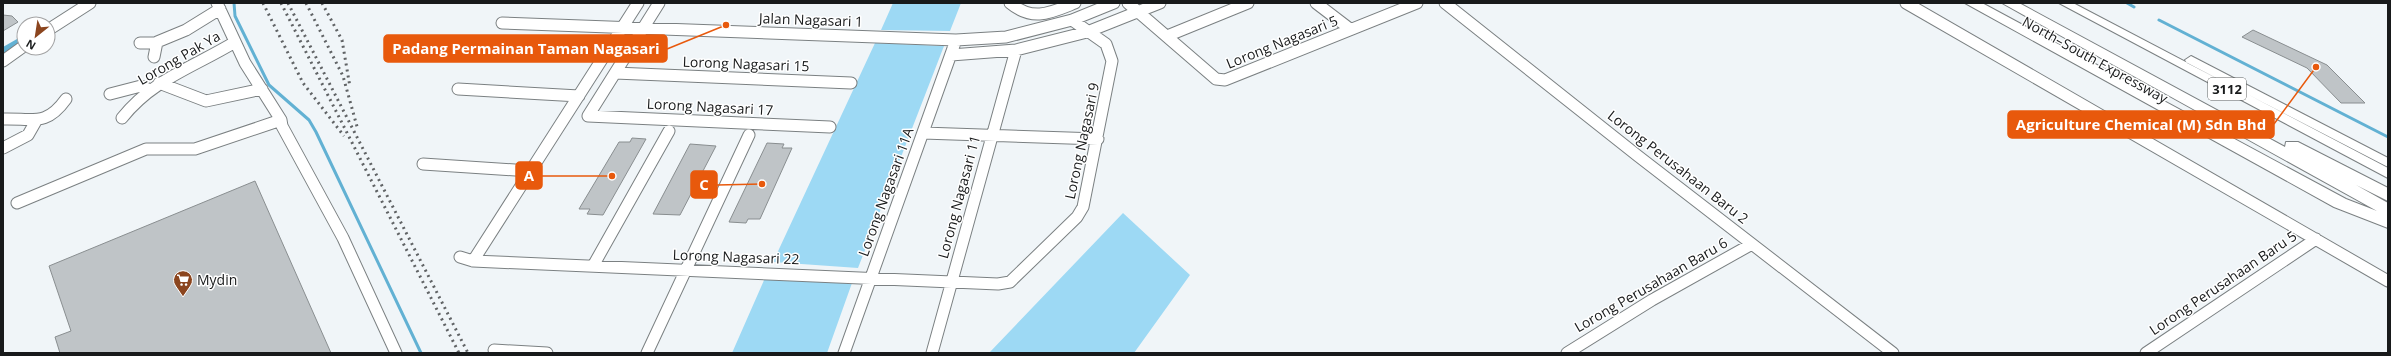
<svg xmlns="http://www.w3.org/2000/svg" width="2391" height="356" viewBox="0 0 2391 356" font-family="'Open Sans',sans-serif">
<style>
.green{fill:#9dd9f4}
.lines{fill:none;stroke-linecap:round;stroke-linejoin:round}
.stream{stroke:#62b1d3;stroke-width:3}
.river{fill:#62b1d3;fill-rule:evenodd}
.building{fill:#bfc4c7;stroke:#898e90}
.minor-casing{stroke:#7b8082;stroke-width:13}
.major-casing{stroke:#7b8082;stroke-width:2}
.highway-casing{stroke:#7b8082;stroke-width:2}
.minor{stroke:#fff;stroke-width:11}
.major{fill:#fff;fill-rule:evenodd}
.highway{fill:#fff;fill-rule:evenodd}
.rail{stroke:#606365;stroke-width:3;stroke-dasharray:2 4;stroke-linecap:butt}
.labels{text-anchor:middle;stroke-width:3;stroke-linejoin:round;paint-order:stroke}
.shield{fill:#fff;stroke:#5d5f5f;stroke-width:1}
.shield-label{font-size:13px;font-weight:bold;fill:#181a1b}
.street-label{font-size:14px;fill:#181a1b;stroke:#fff}
.poi-label{font-size:14px;fill:#181a1b;stroke:#fff;text-anchor:start}
.leader{fill:none;stroke:#e8590c;stroke-width:1.5}
.callout-dot{fill:#e8590c;stroke:#fff;stroke-width:1.5}
.callout{fill:#e8590c;stroke:#e8590c;stroke-width:1.5}
.callout-label{font-size:15px;text-anchor:middle;font-weight:bold;fill:#fff}
</style>
<rect width="100%" height="100%" fill="#f0f5f8"/>
<path class="green" d="M893 3H961L950 31 881 30Z
M875 43 944 46 858 268 773 262Z
M1123 213 1190 275 1134 353H989Z
M765 278 852 283 827 353H732Z"/>
<g class="lines">
<path class="stream" d="M234 3 235 16 269 85 309 120 316 132 421 353
M2127 3 2134 7
M2159 20 2388 137"/>
<path class="river" d="M24 35V47L3 59V47Z"/>
</g>
<path class="building" d="M3 15 12 16 18 22 3 31Z
M2253 30 2327 65 2365 103H2341L2307 68 2242 37Z
M632 138 646 139 603 215 587 214 590 209H579L619 142H630Z
M767 143 784 144 782 148H792L760 219H748L746 223 729 222Z
M690 144 716 146 680 215 653 214Z
M255 181 331 353H60L55 337 71 331 49 266Z"/>
<g class="lines">
<defs>
<path id="minor" d="M217 3 245 63 281 120 282 126 343 238 396 353
M659 3 588 116 830 127
M1010 3C1033 22 1050 13 1075 3
M1128 3 1216 79 1225 80 1417 3
M1316 3 1350 29
M1445 3 1638 156 1893 353
M1906 3 2388 281
M502 23 956 40 1006 37 1072 20 1114 3
M48 30 90 3
M1167 36 1248 3
M140 43H156
M951 55 1016 50 1087 32 1160 3
M154 57 157 42 186 30 220 9
M3 61 24 46
M615 73 851 83
M159 83 206 101 262 89
M458 89 579 96
M110 94 141 86 148 89
M122 118C153 79 194 67 235 42
M3 119C33 118 46 127 66 99
M923 133 1098 139
M3 148 28 135 36 121
M423 164 530 171
M17 203 146 149H195L281 120
M460 257 473 261 998 284 1010 282 1077 217 1083 207 1112 61 1106 44 1072 20
M473 261 638 3
M593 266 669 131
M494 350 547 353
M647 353 749 135
M844 353 956 40
M932 353 1016 50
M1567 353 1652 300 1752 244
M2146 353 2316 239"/>
<path id="major" d="M2059 3H2073L2388 168V178Z
M2191 56 2388 158V167L2187 63 2185 60Z"/>
<path id="highway" d="M1965 3H1982L2346 199 2377 211 2002 3H2019L2285 147 2286 142H2298L2388 188V201L2356 185 2388 203V228L2334 207Z"/>
</defs>
<use href="#minor" class="minor-casing"/>
<use href="#major" class="major-casing"/>
<use href="#highway" class="highway-casing"/>
<use href="#minor" class="minor"/>
<use href="#major" class="major"/>
<use href="#highway" class="highway"/>
<path class="rail" d="M263 3 303 83 344 136
M281 3 459 353
M288 3 468 353
M306 3 343 76 358 130
M322 3 342 40 350 87"/>
</g>
<defs>
<symbol id="supermarket-pin" viewBox="-11 -11 22 30"><path d="M0 17L-7.5 6A9.5 9.5 0 1 1 7.5 6Z" fill="#8b451e" stroke="#fff"/><path d="M-6-5.5h2.5l.6 2H6L4.5 2H-2.5L-4.4-4H-6ZM-1.5 3.2a1.3 1.3 0 1 0 .1 0ZM3 3.2a1.3 1.3 0 1 0 .1 0Z" fill="#fff"/></symbol>
</defs>
<g fill-rule="evenodd">
<use href="#supermarket-pin" x="172" y="269" width="22" height="30"/>
</g>
<g class="labels">
<rect class="shield" x="2208" y="78" width="38" height="22" rx="3"/>
<g class="shield-label">
<text x="2227" y="94">3112</text>
</g>
<g class="street-label">
<text transform="translate(811 20) rotate(2)" y="5">Jalan Nagasari 1</text>
<text transform="translate(1282 42) rotate(-22)" y="5">Lorong Nagasari 5</text>
<text transform="translate(179 58) rotate(-30)" y="5">Lorong Pak Ya</text>
<text transform="translate(2095 60) rotate(29)" y="5">North–South Expressway</text>
<text transform="translate(746 64) rotate(2)" y="5">Lorong Nagasari 15</text>
<text transform="translate(710 107) rotate(3)" y="5">Lorong Nagasari 17</text>
<text transform="translate(1082 141) rotate(-78)" y="5">Lorong Nagasari 9</text>
<text transform="translate(1678 167) rotate(38)" y="5">Lorong Perusahaan Baru 2</text>
<text transform="translate(886 192) rotate(-70)" y="5">Lorong Nagasari 11A</text>
<text transform="translate(959 197) rotate(-75)" y="5">Lorong Nagasari 11</text>
<text transform="translate(736 257) rotate(2)" y="5">Lorong Nagasari 22</text>
<text transform="translate(2223 283) rotate(-34)" y="5">Lorong Perusahaan Baru 5</text>
<text transform="translate(1651 285) rotate(-30)" y="5">Lorong Perusahaan Baru 6</text>
</g>
<g class="poi-label">
<text x="197" y="285">Mydin</text>
</g>
</g>
<path class="leader" d="M726 25L667 49M2316 67L2274 124M612 176L542 176M762 184L717 185"/>
<g class="callout-dot">
<circle cx="726" cy="25" r="4"/>
<circle cx="2316" cy="67" r="4"/>
<circle cx="612" cy="176" r="4"/>
<circle cx="762" cy="184" r="4"/>
</g>
<g class="callout">
<rect x="384" y="35" width="283" height="27" rx="4"/>
<rect x="2008" y="111" width="266" height="27" rx="4"/>
<rect x="516" y="162" width="26" height="27" rx="4"/>
<rect x="691" y="171" width="26" height="27" rx="4"/>
</g>
<g class="callout-label">
<text x="526" y="54">Padang Permainan Taman Nagasari</text>
<text x="2141" y="130">Agriculture Chemical (M) Sdn Bhd</text>
<text x="529" y="181">A</text>
<text x="704" y="190">C</text>
</g>
<rect width="2391" height="356" fill="none" stroke="#181a1b" stroke-width="8"/>
<g transform="translate(36 36) rotate(210)"><circle r="19" fill="#ffffff" stroke="#a3a3a4"/>
<path d="M0-3L7 15L0 10L-7 15Z" fill="#8b451e"/>
<text y="-6" font-size="11" font-weight="bold" text-anchor="middle" fill="#181a1b">N</text>
</g>
</svg>
